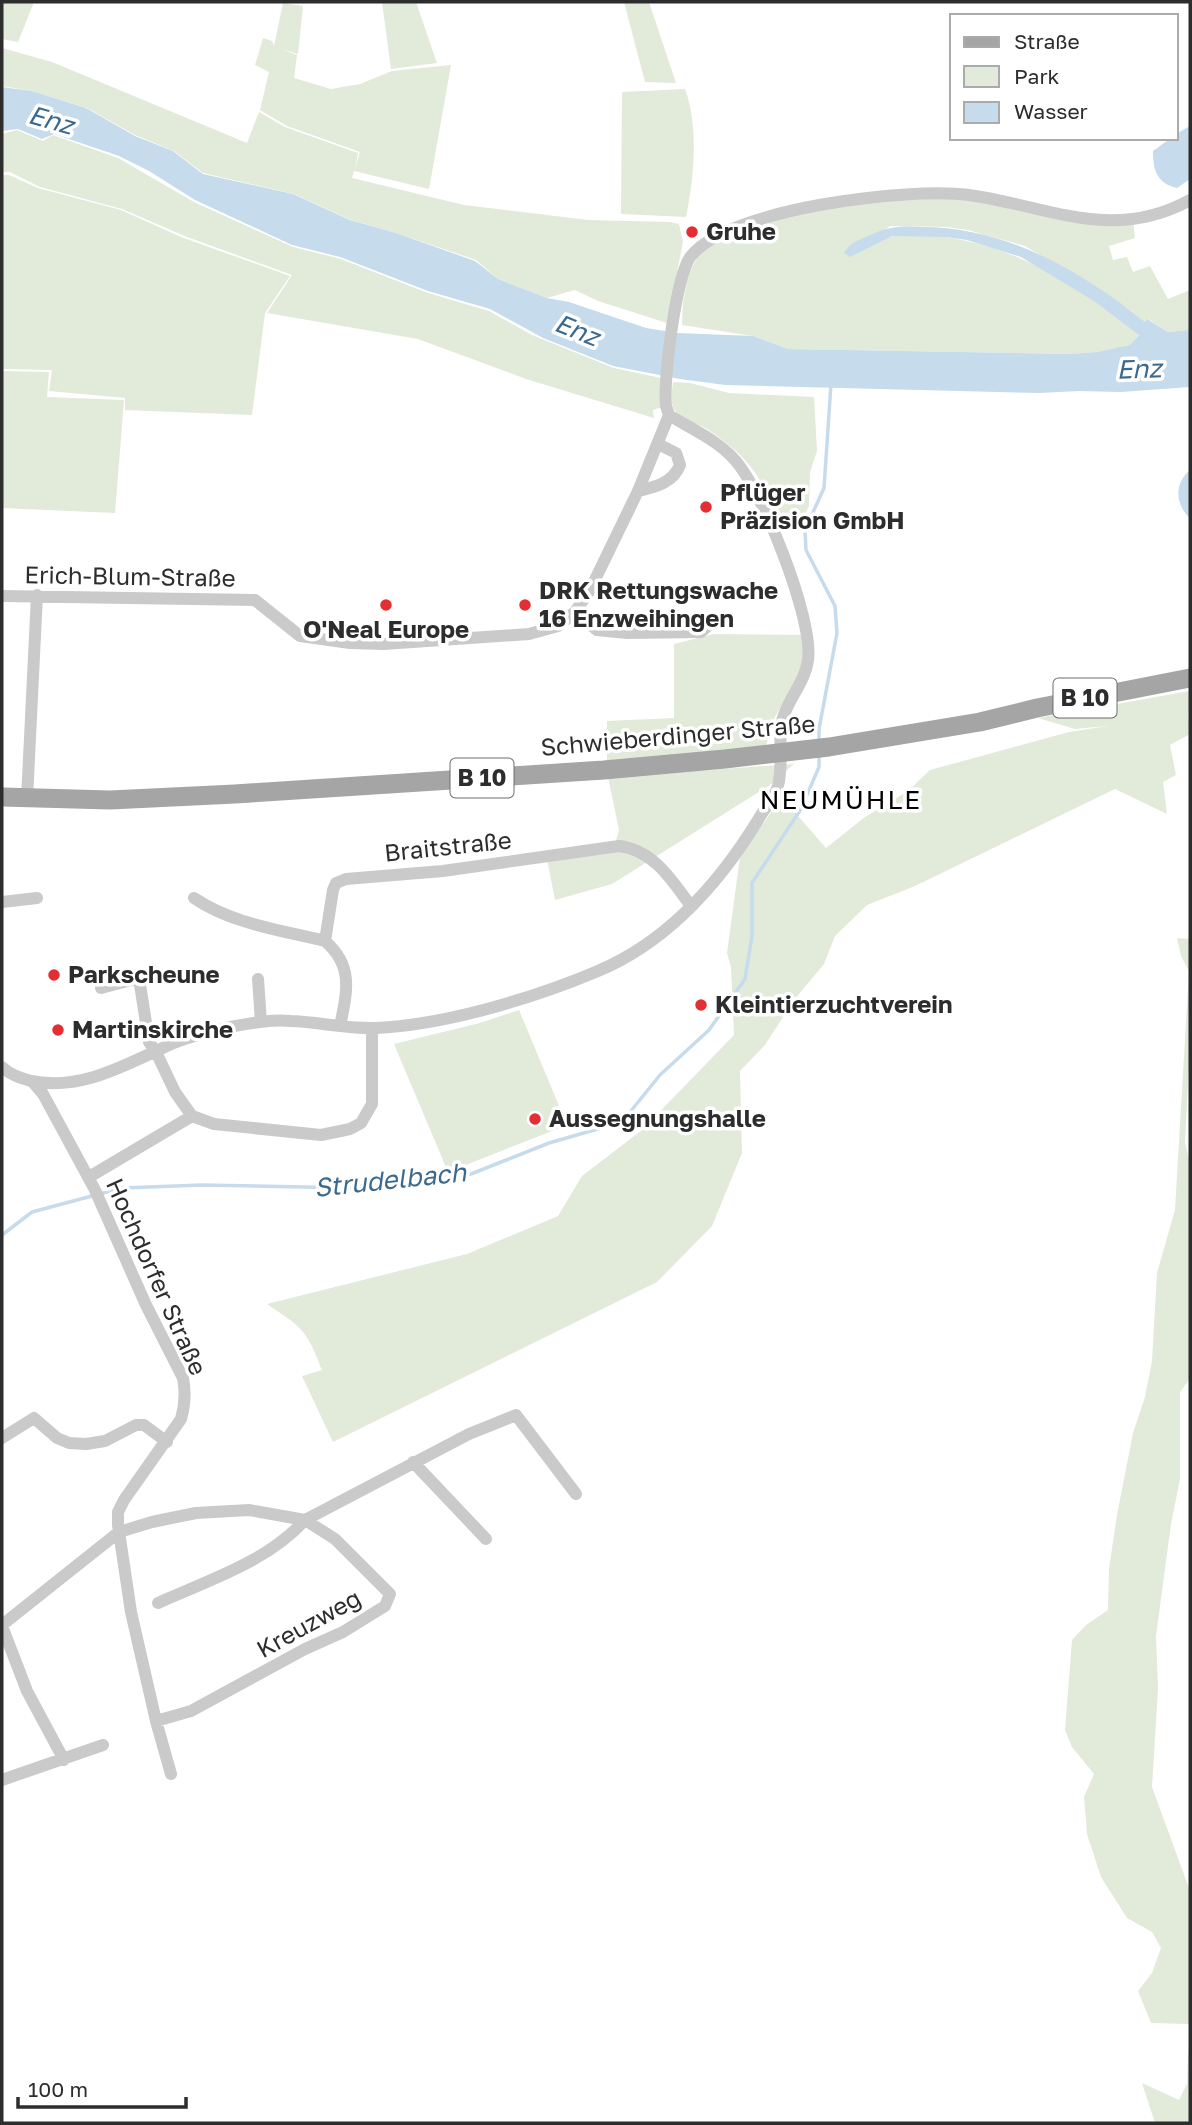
<svg xmlns="http://www.w3.org/2000/svg" width="1192" height="2125" viewBox="0 0 1192 2125" font-family="'Golos Text',sans-serif">
<style>
.green{fill:#e2eada}
.water{fill:#c6dbeb}
.lines{fill:none;stroke-linecap:round;stroke-linejoin:round}
.stream{stroke:#c6dbeb;stroke-width:3.5}
.minor{stroke:#cacaca;stroke-width:12}
.primary{stroke:#a5a5a5;stroke-width:19}
.poi-dot{fill:#e52e33;stroke:#fff;stroke-width:2.5}
.labels{text-anchor:middle;stroke-width:7;stroke-linejoin:round;paint-order:stroke}
.shield{fill:#fff;stroke:#6c6c6c;stroke-width:2}
.shield-label{font-size:23px;font-weight:bold;fill:#2d2d2d}
.poi-label{font-size:24px;font-weight:bold;fill:#2d2d2d;stroke:#fff;text-anchor:start}
.street-label{font-size:24px;fill:#2d2d2d;stroke:#fff}
.water-label{font-size:26px;font-style:italic;fill:#3b6a8e;stroke:#fff}
.neighbourhood-label{font-size:26px;letter-spacing:2px;fill:#000;stroke:#fff}
</style>
<rect width="100%" height="100%" fill="#fff"/>
<path class="green" d="M2 2H34L18 42 2 39Z
M382 2H416L437 63 391 69Z
M624 2H649L676 83 645 82Z
M283 3 303 6 298 54 282 49 297 55 294 78 331 89 360 84 392 71 451 65 429 189 354 171 352 178 464 205 588 220 670 222 679 224 683 242 667 323 598 301 575 290 547 298 498 279 476 260 396 233 351 220 294 194 203 173 174 151 135 135 87 108 32 91 2 86V48L52 62 247 143 259 112 285 127 358 153 355 169 360 152 287 126 260 110 269 72 255 65 263 38 272 41 274 46Z
M685 89C699 127 694 177 686 217L621 214 622 92Z
M17 130 43 141 53 135 118 158 194 202 293 247 341 259 428 293 489 311 532 335 614 368 661 378 662 407 653 410 654 418 526 379 418 339 267 313 292 275 187 237 122 209 40 187 10 172H2V134Z
M2 175H9L38 188 121 210 181 237 290 276 265 313 252 415 125 410V398L49 391 52 370 2 369Z
M928 192 1133 220 1135 238 1109 246 1113 260 1127 257 1133 272 1150 266 1168 299 1190 290V335L1187 330 1168 332 1148 319 1146 323 1130 310 1025 246 968 230 947 227 890 226 850 257C863 250 880 238 894 236 986 227 1071 278 1139 334L1131 345 1097 352 1070 354 788 349 753 336 682 325 683 302 689 273 700 253 717 241 807 207Z
M2 371 49 372 47 397 124 400 115 513 2 508Z
M673 382 690 383 729 393 814 397 817 451 810 472 809 506 798 529 783 527C764 481 750 457 707 429 697 423 680 420 674 409 670 401 672 391 673 382Z
M714 634 805 635 802 671 775 717 765 748 607 764V721L674 718V644Z
M1190 691V713H1188L1190 734 1170 745 1176 775 1163 782 1167 814 1115 789 915 886 867 905 835 936 824 964 794 1000 765 1045 740 1071 742 1153 712 1226 657 1282 333 1442 302 1376 322 1370C306 1328 302 1328 267 1304L467 1254 558 1216 582 1176 642 1130 734 1035 731 967 727 953 740 857 772 811 786 802 826 848 865 817 908 791 930 770 1069 732 1108 726 1075 729 1038 718Z
M794 764 770 785 612 884 555 900 546 854 615 844 619 830 608 777Z
M1177 938 1190 939V1044L1185 1143 1190 1162V1379L1180 1392V1479L1171 1524 1156 1636 1158 1688 1152 1787 1190 1891V2024L1151 2023 1138 1991 1152 1973 1161 1948 1152 1932 1127 1918 1101 1877 1087 1834 1084 1797 1094 1774 1072 1747 1065 1730 1072 1640 1086 1625 1108 1610 1109 1569 1117 1515 1133 1433 1145 1397 1152 1361 1157 1273 1175 1210 1189 971 1181 956Z
M519 1010 567 1125 448 1172 394 1044 480 1023Z
M1190 2051V2123H1155L1142 2083 1179 2100 1187 2084 1188 2054Z"/>
<path class="water" d="M2 87 32 91 86 108 135 136 173 151 203 174 293 194 350 220 396 233 475 261 498 279 547 298 569 302 646 328 677 333 753 336 788 349 1070 354 1097 352 1130 345 1139 335 1094 301 1021 257 967 240 946 237 892 236 850 257 844 253C850 241 863 239 875 233 892 226 903 226 922 227 1006 227 1081 271 1145 322L1147 319 1168 332 1188 330 1190 335V387L1121 392 1079 391 1039 393 725 385 680 379 613 366 543 338 490 309 428 291 340 257 292 245 195 200 149 171 119 156 54 134 42 139 18 129 2 131Z
M1190 126V179L1177 188C1157 183 1153 171 1153 151L1171 138H1176V134Z
M1190 470V518C1175 505 1174 483 1190 470Z"/>
<g class="lines">
<path class="stream" d="M819 741V729L837 633 835 606 806 550 805 530 824 488 831 384
M2 1235 32 1212 122 1188 202 1185 353 1188 471 1174 549 1143 622 1122 660 1075 709 1030 745 979 752 936V883L801 809 819 767V755"/>
<path class="minor" d="M638 491C655 487 673 483 680 465L676 453 658 444
M2 596 255 600 300 636 350 643 384 644 529 634 558 626 575 612 590 590 638 491 669 415
M575 612 597 630 627 633 701 632 708 626
M27 799 37 595
M194 898C232 924 281 930 325 941
M2 902 37 898
M182 975 139 978 149 1042 156 1052 175 1092 192 1116 214 1124 321 1135 350 1129 361 1123 372 1104V1028
M258 979 261 1022
M101 988 139 978
M340 1026C347 992 354 966 325 941L333 890 336 883 346 879 443 871 619 846C654 850 672 881 691 906
M2 1067C10 1075 21 1078 31 1081 81 1091 125 1065 169 1045 187 1037 206 1033 225 1028 247 1024 269 1019 291 1021 319 1022 347 1029 376 1028 445 1025 534 998 598 971 667 942 720 882 758 820 764 809 775 797 778 786 783 766 779 746 781 727 784 703 805 684 808 660 814 620 762 489 734 459 716 439 691 429 669 415L666 406C663 381 676 274 691 256 729 208 910 187 969 195 1049 206 1112 243 1190 200
M32 1081 43 1094 95 1190 146 1305 183 1378C186 1393 185 1405 181 1419L124 1500 118 1512V1525L131 1612 156 1721 171 1774
M89 1177 192 1116
M2 1438 34 1418 57 1438 69 1443 86 1444 105 1441 136 1425H144L167 1442
M413 1462 486 1539
M158 1603C209 1580 267 1562 305 1520L469 1434 516 1415 576 1494
M2 1625 119 1532 152 1522 196 1513 249 1510 305 1520 335 1539 390 1594 385 1606 343 1632 305 1649 191 1711 156 1721
M2 1626 27 1691 64 1760
M2 1780 103 1745"/>
<path class="primary" d="M2 797 110 800 235 794 604 770 725 759 829 747 980 722 1037 708 1190 678"/>
</g>
<g class="poi-dot">
<circle cx="692" cy="232" r="7"/>
<circle cx="706" cy="507" r="7"/>
<circle cx="386" cy="605" r="7"/>
<circle cx="525" cy="605" r="7"/>
<circle cx="54" cy="975" r="7"/>
<circle cx="701" cy="1005" r="7"/>
<circle cx="58" cy="1030" r="7"/>
<circle cx="535" cy="1119" r="7"/>
</g>
<g class="labels">
<g class="shield">
<rect x="1053.5" y="678.5" width="63" height="39" rx="5"/>
<rect x="450.5" y="758.5" width="63" height="39" rx="5"/>
</g>
<g class="shield-label">
<text x="1085" y="706">B 10</text>
<text x="482" y="786">B 10</text>
</g>
<g class="poi-label">
<text x="706" y="240">Gruhe</text>
<text x="720" y="501">Pflüger<tspan x="720" dy="28">Präzision GmbH</tspan></text>
<text x="539" y="599">DRK Rettungswache<tspan x="539" dy="28">16 Enzweihingen</tspan></text>
<text x="386" y="638" text-anchor="middle">O'Neal Europe</text>
<text x="68" y="983">Parkscheune</text>
<text x="715" y="1013">Kleintierzuchtverein</text>
<text x="72" y="1038">Martinskirche</text>
<text x="549" y="1127">Aussegnungshalle</text>
</g>
<g class="street-label">
<text transform="translate(130 577) rotate(1)" y="8">Erich-Blum-Straße</text>
<text transform="translate(678 736) rotate(-5)" y="8">Schwieberdinger Straße</text>
<text transform="translate(448 847) rotate(-6)" y="8">Braitstraße</text>
<text transform="translate(156 1277) rotate(66)" y="8">Hochdorfer Straße</text>
<text transform="translate(309 1624) rotate(-29)" y="8">Kreuzweg</text>
</g>
<g class="water-label">
<text transform="translate(51 120) rotate(16)" y="9">Enz</text>
<text transform="translate(577 330) rotate(22)" y="9">Enz</text>
<text transform="translate(1139 369) rotate(-2)" y="9">Enz</text>
<text transform="translate(390 1180) rotate(-6)" y="9">Strudelbach</text>
</g>
<g class="neighbourhood-label">
<text x="841" y="809">NEUMÜHLE</text>
</g>
</g>
<rect width="1192" height="2125" fill="none" stroke="#2d2d2d" stroke-width="7"/>
<rect x="950" y="14" width="228" height="126" fill="#ffffff" stroke="#ababab" stroke-width="2"/>
<rect x="964" y="37" width="35" height="10" fill="#a5a5a5" stroke="#ababab" stroke-width="2"/>
<text x="1014" y="49" font-size="21" fill="#2d2d2d">Straße</text>
<rect x="964" y="66" width="35" height="21" fill="#e2eada" stroke="#ababab" stroke-width="2"/>
<text x="1014" y="84" font-size="21" fill="#2d2d2d">Park</text>
<rect x="964" y="102" width="35" height="21" fill="#c6dbeb" stroke="#ababab" stroke-width="2"/>
<text x="1014" y="119" font-size="21" fill="#2d2d2d">Wasser</text>
<path d="M18 2097v10h168v-10" fill="none" stroke="#2d2d2d" stroke-width="3.5"/>
<text x="28" y="2097" font-size="21" fill="#2d2d2d" stroke="#ffffff" stroke-width="5" paint-order="stroke">100 m</text>
</svg>
